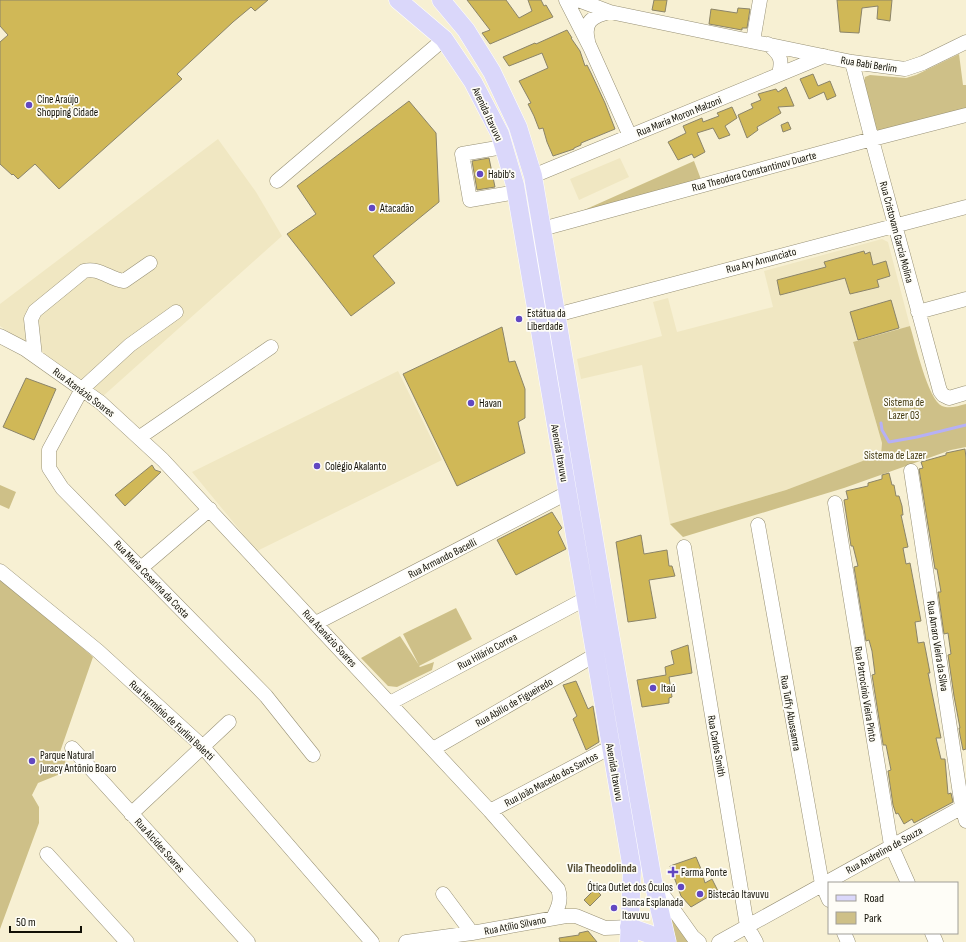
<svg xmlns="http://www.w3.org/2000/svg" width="966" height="942" viewBox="0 0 966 942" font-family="'Sofia Sans Condensed',sans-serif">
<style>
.built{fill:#f0e7c2}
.green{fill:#cec088}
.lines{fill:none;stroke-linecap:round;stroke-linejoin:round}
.stream{stroke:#b6b0f5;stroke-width:3}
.building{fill:#d0b857;stroke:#8b8469}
.minor-casing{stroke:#979075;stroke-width:15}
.major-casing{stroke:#fff;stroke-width:19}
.minor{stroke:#fff;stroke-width:14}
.major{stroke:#dad7fa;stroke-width:18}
.poi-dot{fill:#6248c1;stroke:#fefdf7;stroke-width:1.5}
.labels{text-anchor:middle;stroke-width:3.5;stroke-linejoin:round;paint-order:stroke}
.street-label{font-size:11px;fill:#121006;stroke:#fefdf7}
.poi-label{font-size:11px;fill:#121006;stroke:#fefdf7;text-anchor:start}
.park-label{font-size:11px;fill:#43390f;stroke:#fefdf7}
.neighbourhood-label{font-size:12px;font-weight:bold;fill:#534d34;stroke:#fefdf7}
</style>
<rect width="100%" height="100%" fill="#f7f0d3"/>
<path class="built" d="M218 139 256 192 282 236 102 397 0 326V304Z
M620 158 629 177 579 200 570 179Z
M882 239 888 242 890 250 910 326 853 343 882 443 881 454 786 490 670 524 642 365 581 379 577 359 662 336 653 302 668 298 677 332 773 307 764 271Z
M398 371 442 460 257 551 192 472Z"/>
<path class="green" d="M959 54 963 85H966V111L878 131 876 128 864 81 865 77 870 75 906 78 916 75Z
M694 161 702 182 555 223Z
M910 326C915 342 928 400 942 406 949 409 958 406 966 404V447L951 450 844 488 683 537 670 524 786 490 881 454 882 443 853 342Z
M0 485 16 492 9 509 0 505Z
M0 576 93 657 60 752 70 770 38 783 32 795 39 807V823L0 929Z
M456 608 472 639 419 666 420 667 434 662 432 670 397 687 388 686 361 658 400 636 419 665 403 634Z
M667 911 689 942H675Z"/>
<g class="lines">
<path class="stream" d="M881 423 882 430 889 442 917 437 966 425"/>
</g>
<path class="building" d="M0 0H268L255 11 251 7 233 22 177 74 182 79 59 189 35 164 18 179 13 174 12 175 0 164V42L8 35 0 26Z
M467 0H506L519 18 532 11 528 0H541L544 6 546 5 553 17 490 44 482 33 490 30Z
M654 0H667L665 12 652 10Z
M837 0H892L890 21 877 19 878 6 862 8 859 33 840 32Z
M738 8 750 9 747 28H742V30L709 24 711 9 737 13Z
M567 30 572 38H571L580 51 585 66 587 65 591 73 605 103 615 129 581 143V145L574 148V149L553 156 547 142 543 128 539 129 534 116 528 104 531 103 519 81 548 68 542 53 509 66 503 57 535 43 536 44Z
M813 74 818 86 830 81 836 96 827 100 824 92 809 99 800 79Z
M786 87 794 106 778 107 781 113 757 127 758 130 747 138 738 115 753 108 751 104 761 100 758 94 776 89 778 92Z
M409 101 436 133 439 202 373 256 395 283 351 316 287 234 316 214 297 186Z
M732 107 737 118 725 126 730 135 719 139 713 128 697 133 705 152 694 158 692 154 678 160 668 142 686 133 683 126 702 118 703 122 719 116 717 113Z
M788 122 791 129 783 132 781 125Z
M489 158 495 187 477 190 472 161Z
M864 251 865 254 870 252 873 265 886 261 890 276 877 280 879 287 850 294 845 278 780 295 777 280 826 267 824 262Z
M891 300 899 328 858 340 850 312Z
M502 327 509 362 515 361 525 389V418L518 422 525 453 457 486 403 374Z
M26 378 56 389 34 440 3 427Z
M965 449 966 458V749L963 750 960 735 959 728H960L954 696 948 655 951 654 948 633 944 634 938 592H941L937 569H935L919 469 923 468 921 462 946 455V453Z
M152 465 155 470 161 472 125 506 115 495Z
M889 473 892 485H894L896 496H899L902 506 903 515H901L908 547 903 548 906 564 910 563 921 621 915 622 918 643 924 642 926 652 930 673H928L941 738H936L941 759H945L948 794 951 793 953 802 914 823 912 819 904 824 898 813 896 814 893 805 888 771 891 770 886 745H883V744L872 675 875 674 872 651 869 640 866 641 854 567 858 566 853 546H851L844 500 848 499 846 491 868 486V483L882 479V475Z
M552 512 562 528 558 532 566 549 516 575 497 540Z
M641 535 644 554 667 550 669 566H672L675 576 649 580 656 618 628 622 616 542Z
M688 645 692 673 669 677 672 697 669 698V703L642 707 637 680 666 675 665 667 674 664 671 651Z
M576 681 588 709 593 706 599 742 586 750 573 719 577 716 563 685Z
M696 857 701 869 705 883 712 879 718 891 691 907 681 896 670 866Z
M595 889 601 895 590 906 584 900Z
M588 931 597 942H560L559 938 579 935V933Z"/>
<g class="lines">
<defs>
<path id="minor" d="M566 0 590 47 630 136
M578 0 610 12 852 62 905 69 923 63 966 42
M588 41C583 21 593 16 610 12
M753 41 760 0
M768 44C780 54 783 59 779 74
M852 62 872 140 940 391 943 395 949 398 966 393
M503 147 462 154 470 200 516 192
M533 176 824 56
M277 181 444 39
M542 229 861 142 966 115
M176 312 130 345 82 389 49 450V468L62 488 266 696 313 755
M918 312 966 299
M556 315 966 207
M0 336 25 349 100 402 163 460 490 811 558 889C562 900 558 908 553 918
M35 356 31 319 35 311 84 271C99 267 109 279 124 281L150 263
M140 437 271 347
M911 471 962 807 966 821
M835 503 891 845 908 883
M758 525 822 884 829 900
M684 547 747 926 756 942
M141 568 210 509
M0 571 98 651 202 746 372 942
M316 623 567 493
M390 703 585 599
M72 748 248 942
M433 749 595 655
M490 811 611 747
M131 814 229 722
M47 854 127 942
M656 885 693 937 699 942
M443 894 472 933
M844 933 848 942
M932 933 936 942
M406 942 472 933 566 916H576L605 928 629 927
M719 942 966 805"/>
<path id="major" d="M398 0 444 39 473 82 500 134 515 185 632 869 629 942
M441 0 466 30 492 72 518 127 533 176 609 628 653 881 667 942
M629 927 649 934 661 942"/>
</defs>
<use href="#minor" class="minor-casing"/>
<use href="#major" class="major-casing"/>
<use href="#minor" class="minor"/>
<use href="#major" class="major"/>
</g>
<g class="poi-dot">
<circle cx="29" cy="105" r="4"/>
<circle cx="480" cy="174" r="4"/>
<circle cx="372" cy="208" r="4"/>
<circle cx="519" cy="319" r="4"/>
<circle cx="471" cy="403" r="4"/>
<circle cx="317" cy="466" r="4"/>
<circle cx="653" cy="688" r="4"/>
<circle cx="32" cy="761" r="4"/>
<path d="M671 866h4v4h4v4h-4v4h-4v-4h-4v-4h4z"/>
<circle cx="681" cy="887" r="4"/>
<circle cx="700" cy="894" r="4"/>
<circle cx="614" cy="908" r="4"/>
</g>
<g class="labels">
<g class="street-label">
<text transform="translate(869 64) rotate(9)" y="4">Rua Babi Berlim</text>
<text transform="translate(488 114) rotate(65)" y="4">Avenida Itavuvu</text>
<text transform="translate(679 116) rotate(-22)" y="4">Rua Maria Moron Malzoni</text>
<text transform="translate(754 171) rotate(-15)" y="4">Rua Theodora Constantinov Duarte</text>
<text transform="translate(897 232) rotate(75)" y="4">Rua Cristovam Garcia Molina</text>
<text transform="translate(761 260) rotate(-15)" y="4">Rua Ary Annunciato</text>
<text transform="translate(84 392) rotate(37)" y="4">Rua Atanázio Soares</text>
<text transform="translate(560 453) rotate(80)" y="4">Avenida Itavuvu</text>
<text transform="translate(442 558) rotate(-27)" y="4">Rua Armando Bacelli</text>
<text transform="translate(152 579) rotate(46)" y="4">Rua Maria Cesarina da Costa</text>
<text transform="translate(330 638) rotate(47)" y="4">Rua Atanázio Soares</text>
<text transform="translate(938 646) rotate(81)" y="4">Rua Amaro Vieira da Silva</text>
<text transform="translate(487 651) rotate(-28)" y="4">Rua Hilário Correa</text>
<text transform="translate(866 694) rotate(81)" y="4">Rua Patrocínio Vieira Pinto</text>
<text transform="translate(514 702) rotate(-30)" y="4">Rua Abílio de Figueiredo</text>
<text transform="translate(791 713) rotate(80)" y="4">Rua Tuffy Abussamra</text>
<text transform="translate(172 720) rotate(43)" y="4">Rua Hermínio de Furlini Boletti</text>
<text transform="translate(717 746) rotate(80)" y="4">Rua Carlos Smith</text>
<text transform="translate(615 772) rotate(80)" y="4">Avenida Itavuvu</text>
<text transform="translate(551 779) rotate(-28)" y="4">Rua João Macedo dos Santos</text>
<text transform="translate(160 845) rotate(48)" y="4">Rua Alcides Soares</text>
<text transform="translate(884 850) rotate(-29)" y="4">Rua Andrelino de Souza</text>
<text transform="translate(515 925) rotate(-11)" y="4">Rua Atílio Silvano</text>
</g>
<g class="poi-label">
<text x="37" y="103">Cine Araújo<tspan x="37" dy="13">Shopping Cidade</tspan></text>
<text x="488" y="178">Habib's</text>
<text x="380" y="212">Atacadão</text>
<text x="527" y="317">Estátua da<tspan x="527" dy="13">Liberdade</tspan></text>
<text x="479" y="407">Havan</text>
<text x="325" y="470">Colégio Akalanto</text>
<text x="661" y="692">Itaú</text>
<text x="40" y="759">Parque Natural<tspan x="40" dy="13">Juracy Antônio Boaro</tspan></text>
<text x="681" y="876">Farma Ponte</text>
<text x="673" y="891" text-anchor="end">Ótica Outlet dos Óculos</text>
<text x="708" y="898">Bistecão Itavuvu</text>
<text x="622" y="906">Banca Esplanada<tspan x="622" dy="13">Itavuvu</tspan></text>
</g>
<g class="park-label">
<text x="904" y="406">Sistema de<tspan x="904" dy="13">Lazer 03</tspan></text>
<text x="895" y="459">Sistema de Lazer</text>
</g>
<g class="neighbourhood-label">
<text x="602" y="872">Vila Theodolinda</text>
</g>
</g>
<rect x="828" y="882" width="130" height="52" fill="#fefdf7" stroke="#a09e97"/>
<rect x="836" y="895" width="20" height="6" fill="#dad7fa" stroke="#a09e97"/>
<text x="864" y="902" font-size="12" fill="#121006">Road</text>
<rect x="836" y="912" width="20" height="12" fill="#cec088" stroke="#a09e97"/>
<text x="864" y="922" font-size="12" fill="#121006">Park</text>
<path d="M10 926v6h71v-6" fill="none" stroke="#121006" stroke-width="2"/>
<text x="16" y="926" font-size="12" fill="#121006" stroke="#fefdf7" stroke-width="3" paint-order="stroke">50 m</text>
</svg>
